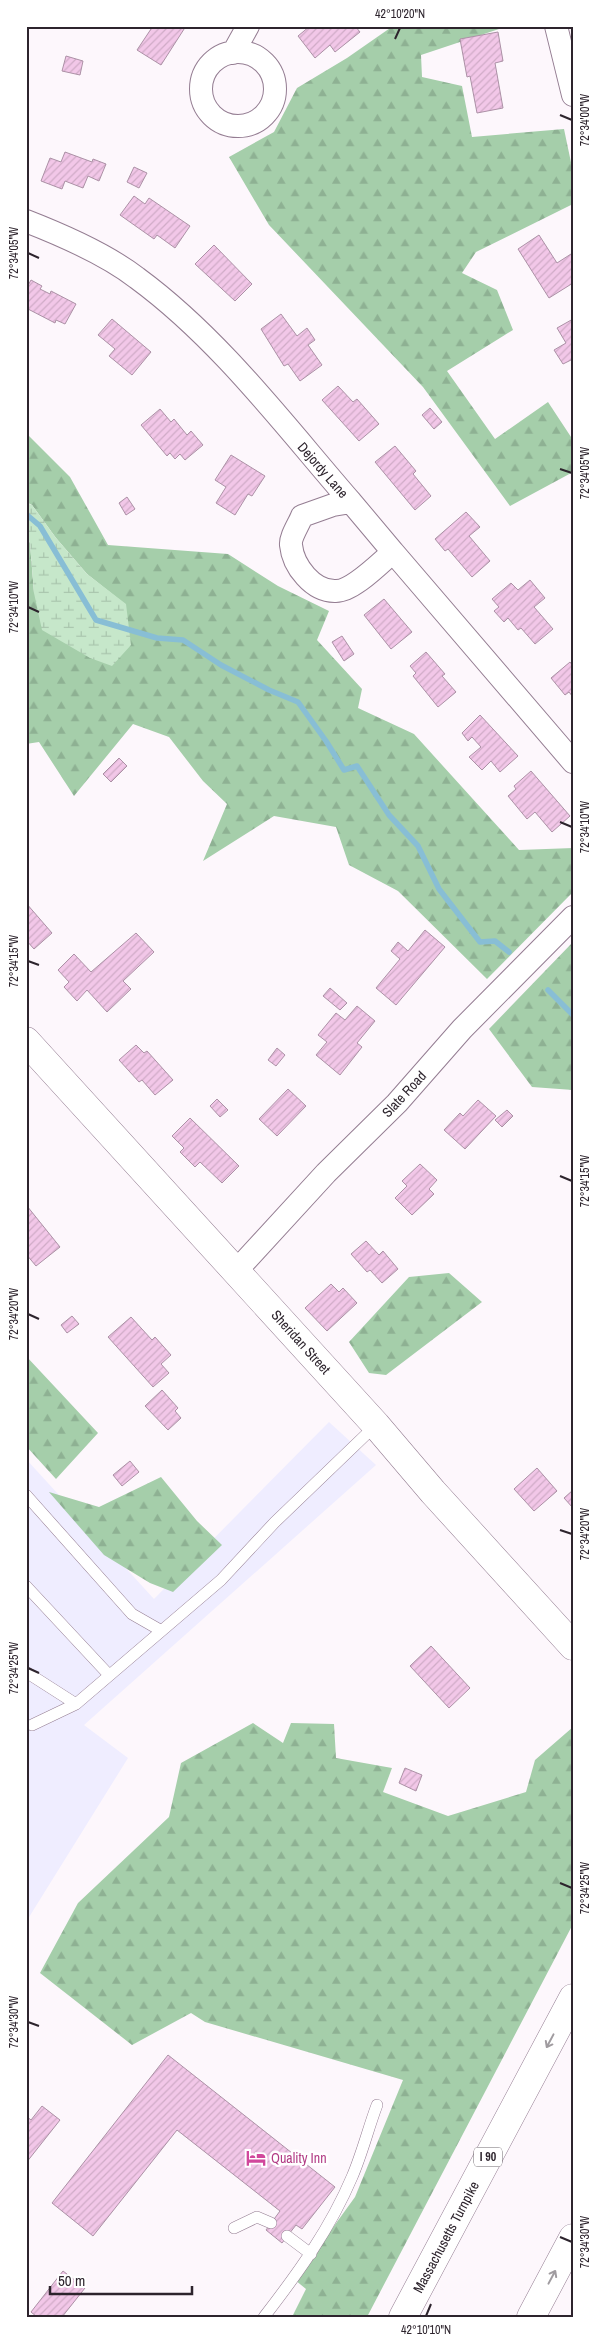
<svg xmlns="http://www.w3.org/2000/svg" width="599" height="2343" viewBox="0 0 599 2343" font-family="'Archivo Narrow',sans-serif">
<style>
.commercial{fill:#efedff}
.forest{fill:url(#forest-firs)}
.wetland{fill:url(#wetland-marsh)}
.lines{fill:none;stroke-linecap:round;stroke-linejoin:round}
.stream{stroke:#88bed5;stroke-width:5.5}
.building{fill:url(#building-hatch);stroke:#ac91a6}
.service-casing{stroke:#947d92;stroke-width:12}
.minor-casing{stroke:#947d92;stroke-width:24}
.tertiary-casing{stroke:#947d92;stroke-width:29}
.motorway-casing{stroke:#947d92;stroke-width:29}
.service{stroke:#fff;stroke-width:11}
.minor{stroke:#fff;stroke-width:22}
.tertiary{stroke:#fff;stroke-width:28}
.motorway{stroke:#fff;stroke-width:28}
.oneway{stroke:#a09ca0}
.ticks{fill:none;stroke:#2d242d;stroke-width:2}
.labels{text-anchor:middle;stroke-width:5;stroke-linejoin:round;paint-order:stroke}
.shield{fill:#fff;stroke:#6c666c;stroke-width:1}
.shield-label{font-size:12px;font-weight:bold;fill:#2d242d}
.street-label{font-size:14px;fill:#2d242d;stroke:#fff}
.hotel-label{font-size:14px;fill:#b23c85;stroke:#fff;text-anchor:start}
.neatline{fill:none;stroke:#2d242d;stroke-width:2}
.ticks-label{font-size:12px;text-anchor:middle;fill:#2d242d}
</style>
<defs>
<pattern id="forest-firs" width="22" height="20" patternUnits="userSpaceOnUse" patternTransform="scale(1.25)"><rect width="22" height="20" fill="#a5ceaa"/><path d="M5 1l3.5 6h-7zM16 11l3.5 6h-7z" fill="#8eb193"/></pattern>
<pattern id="wetland-marsh" width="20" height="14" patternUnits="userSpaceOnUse" patternTransform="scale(1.25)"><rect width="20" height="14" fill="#c6e7ca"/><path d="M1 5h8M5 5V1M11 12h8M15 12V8" fill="none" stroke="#aac6ae"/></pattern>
<pattern id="building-hatch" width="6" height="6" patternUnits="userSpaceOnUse" patternTransform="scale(1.25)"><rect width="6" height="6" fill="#f2c7e8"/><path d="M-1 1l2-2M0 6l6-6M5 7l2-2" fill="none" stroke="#d0abc7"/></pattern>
</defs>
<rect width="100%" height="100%" fill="#fdf7fc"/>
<path class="commercial" d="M329 1422 376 1465 84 1725 128 1758 26 1922V1459L154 1599Z"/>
<path class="forest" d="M393 26H508L421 55 422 77 462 86 472 137 564 129 573 172V204L476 252 462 273 497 290 513 330 447 371 495 439 548 402 573 440V472L510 506 423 387 269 225 229 157 274 132 297 88 347 58Z
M26 433 70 477 108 545 228 554 278 586 329 611 317 640 362 689 358 708 414 734 519 850 573 848V892L487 979 398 891 349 865 336 827 274 816 203 861 227 804 203 781 169 737 133 724 74 796 39 742 26 744V533L30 543 34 593 126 605 87 574 56 538 32 505 26 502Z
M573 942V1090L532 1087 489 1029Z
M449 1273 482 1302 386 1375 369 1373 349 1342 409 1277Z
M26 1356 98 1433 56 1479 26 1446Z
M161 1477 197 1521 222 1545 173 1592 150 1583 104 1555 49 1492 99 1507Z
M253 1723 283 1743 291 1723 334 1724 336 1758 392 1768 383 1792 448 1816 526 1792 535 1760 573 1727V1924L367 2317H292L306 2289 295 2280 355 2197 403 2080 205 2022 191 2013 132 2045 40 1973 78 1903 169 1817 181 1763Z"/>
<path class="wetland" d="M26 503 32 505 56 538 87 574 126 604 131 645 112 666 90 658 42 630 34 593 30 543 26 533Z"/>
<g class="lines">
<path class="stream" d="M26 514 40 526 96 620 157 638 183 640 221 665 269 690 298 702 326 741 344 770 357 766 389 815 418 846 439 889 480 942 495 941 509 952
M548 990 573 1015"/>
</g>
<path class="building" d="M153 26H186L161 65 137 50Z
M310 26H355L360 32 335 52 330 45 315 58 298 36Z
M498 32 503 61 495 63 503 108 477 113 470 76 467 77 460 39Z
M66 56 83 61 80 75 62 71Z
M65 152 92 162 93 159 106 164 99 181 88 176 83 188 65 181 62 189 41 181 50 158 61 162Z
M134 167 147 173 139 188 127 182Z
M134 196 145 204 149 198 190 226 175 248 157 235 154 239 120 215Z
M539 235 557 263 571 254 573 256V283L549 298 518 249Z
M214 245 252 284 235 301 195 264Z
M31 280 42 286 40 289 50 294 51 291 76 304 65 324 56 320 55 323 28 309 26 289Z
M281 314 297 336 307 328 315 340 308 345 322 365 300 381 288 364 284 366 261 329Z
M112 319 151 352 132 375 109 356 115 349 98 335Z
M573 319V359L563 364 554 350 566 343 557 328Z
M338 386 353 402 357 399 379 424 359 441 322 400Z
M430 408 442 422 434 429 422 415Z
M160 409 171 422 174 419 187 435 191 431 203 445 185 460 180 454 175 459 170 453 167 456 141 425Z
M395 446 416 471 413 474 431 496 415 510 375 462Z
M231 455 265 476 252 496 248 494 235 515 216 503 226 487 215 480Z
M127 497 135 509 126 515 119 503Z
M466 512 480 527 469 536 490 561 472 577 448 549 445 551 435 539Z
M530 580 545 598 534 607 553 629 535 644 521 628 518 630 508 618 504 622 494 611 499 607 492 599 511 583 518 590Z
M384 599 412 632 391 649 364 615Z
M342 636 354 654 344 661 332 642Z
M426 652 445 674 442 676 456 692 438 707 413 676 416 673 410 666Z
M570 662 573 666V697L569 692 565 695 551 678Z
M480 715 518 756 500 772 491 761 482 770 469 757 481 747 472 737 468 741 462 733Z
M119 758 127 766 111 782 103 774Z
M531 771 570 816 552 832 535 812 527 819 508 796 516 789 514 786Z
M26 903 52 933 34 949 26 940Z
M425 930 445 947 396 1005 376 988 400 959 391 951 398 942 408 951Z
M136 933 154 952 123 981 131 989 107 1012 87 990 77 1001 64 987 69 982 58 970 74 954 91 972Z
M330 988 347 1003 340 1010 323 996Z
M357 1006 375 1021 357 1043 362 1047 340 1075 316 1055 327 1042 318 1035 336 1013 345 1020Z
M136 1045 144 1053 147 1051 173 1080 155 1095 142 1080 139 1082 119 1060Z
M277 1048 285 1055 276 1066 268 1060Z
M288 1089 306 1106 277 1136 259 1119Z
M217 1099 228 1110 220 1117 210 1106Z
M478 1100 496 1116 465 1149 444 1130 460 1113 463 1116Z
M507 1110 513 1116 502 1127 495 1120Z
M190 1118 239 1166 222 1183 200 1162 195 1167 180 1152 184 1148 172 1136Z
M420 1164 437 1180 429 1189 434 1194 412 1215 395 1198 407 1186 402 1181Z
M27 1206 60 1247 36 1266 26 1254Z
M366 1241 379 1255 383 1251 398 1269 382 1283 370 1270 367 1272 351 1254Z
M331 1284 339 1292 343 1288 357 1303 327 1331 305 1308Z
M72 1316 79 1324 67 1333 61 1325Z
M131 1317 152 1340 155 1337 171 1355 161 1364 169 1373 153 1387 108 1337Z
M162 1390 178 1408 175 1411 181 1418 168 1430 145 1406Z
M130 1461 139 1472 122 1486 113 1475Z
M537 1468 557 1491 534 1511 514 1489Z
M573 1490V1508L564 1498Z
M431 1646 470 1688 449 1708 410 1666Z
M405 1768 422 1775 416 1791 399 1783Z
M168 2055 335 2187 302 2229 296 2225 282 2243 266 2230 280 2211 177 2130 93 2236 52 2203Z
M42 2106 60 2120 26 2163V2116L31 2120Z
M63 2271 85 2288 62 2317H37L31 2312Z"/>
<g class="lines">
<defs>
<path id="service" d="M26 1495 132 1614 160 1630
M26 1586 109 1675
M26 1672 76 1704
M32 1725 76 1704 221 1580 275 1522 376 1425
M234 2228 257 2217 271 2223
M287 2236 311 2254
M264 2317C298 2273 330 2229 352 2177 362 2154 368 2129 377 2105"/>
<path id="minor" d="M556 26 573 95
M201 89a37 37 0 1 1 74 0a37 37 0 1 1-74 0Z
M233 53 248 26
M26 221C62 235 106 254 137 278 220 339 284 425 351 502L333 505 302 516C299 524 290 537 291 545 293 566 313 592 336 591 353 591 380 563 393 552L573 762
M351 502 393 552
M236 1271 326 1173 397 1103 462 1029 573 917"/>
<path id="tertiary" d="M26 1041 376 1425 433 1492 573 1646"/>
<path id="motorway" d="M403 2317 573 1998
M531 2317 573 2238"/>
</defs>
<use href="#service" class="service-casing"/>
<use href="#minor" class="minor-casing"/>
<use href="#tertiary" class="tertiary-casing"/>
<use href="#motorway" class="motorway-casing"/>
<use href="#service" class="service"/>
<use href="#minor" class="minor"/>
<use href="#tertiary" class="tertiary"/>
<use href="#motorway" class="motorway"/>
</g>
<defs><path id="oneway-shaft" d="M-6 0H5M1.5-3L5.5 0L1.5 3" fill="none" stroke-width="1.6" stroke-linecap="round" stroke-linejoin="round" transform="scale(1.25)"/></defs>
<g class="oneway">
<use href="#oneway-shaft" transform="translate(550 2041) rotate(118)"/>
<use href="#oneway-shaft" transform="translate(552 2277) rotate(-62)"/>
</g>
<path class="ticks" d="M395 39 400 28M560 115 572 120M28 253 39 258M560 469 572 473M28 607 39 612M560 822 572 827M28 961 39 965M560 1176 572 1181M28 1314 39 1319M560 1530 572 1534M28 1668 39 1673M560 1883 572 1888M28 2022 39 2026M560 2237 572 2242M426 2316 431 2304"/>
<defs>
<symbol id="hotel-bare" viewBox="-9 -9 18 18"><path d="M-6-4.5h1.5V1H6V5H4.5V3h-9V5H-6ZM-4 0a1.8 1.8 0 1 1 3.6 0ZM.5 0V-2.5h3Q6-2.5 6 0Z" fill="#d1479c" stroke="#fff" stroke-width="2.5" paint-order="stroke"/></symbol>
</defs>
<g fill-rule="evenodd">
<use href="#hotel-bare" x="242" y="2144" width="28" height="28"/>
</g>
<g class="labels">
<rect class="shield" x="474" y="2147.5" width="28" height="19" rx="4"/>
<g class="shield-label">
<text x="488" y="2161">I 90</text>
</g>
<g class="street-label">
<text transform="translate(323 470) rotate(49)" y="5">Dejordy Lane</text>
<text transform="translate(404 1094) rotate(-47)" y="5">Slate Road</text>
<text transform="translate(301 1342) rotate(48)" y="5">Sheridan Street</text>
<text transform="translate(446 2237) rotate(-62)" y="5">Massachusetts Turnpike</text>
</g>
<g class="hotel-label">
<text x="271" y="2163">Quality Inn</text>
</g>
</g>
<rect width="599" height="2343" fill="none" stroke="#ffffff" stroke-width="55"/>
<path d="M50 2286v8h142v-8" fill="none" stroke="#2d242d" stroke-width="2.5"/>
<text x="58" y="2286" font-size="15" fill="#2d242d" stroke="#ffffff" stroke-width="4" paint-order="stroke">50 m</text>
<rect x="28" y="28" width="544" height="2288" class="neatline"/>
<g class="ticks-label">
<text x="400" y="18">42°10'20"N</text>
<text transform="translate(585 120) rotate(-90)" y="4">72°34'00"W</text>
<text transform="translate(14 253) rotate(-90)" y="4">72°34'05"W</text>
<text transform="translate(585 473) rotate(-90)" y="4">72°34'05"W</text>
<text transform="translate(14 607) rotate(-90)" y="4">72°34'10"W</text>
<text transform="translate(585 827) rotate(-90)" y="4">72°34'10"W</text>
<text transform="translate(14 961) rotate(-90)" y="4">72°34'15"W</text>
<text transform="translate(585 1181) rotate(-90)" y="4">72°34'15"W</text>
<text transform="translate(14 1314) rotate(-90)" y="4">72°34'20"W</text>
<text transform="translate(585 1534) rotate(-90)" y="4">72°34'20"W</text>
<text transform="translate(14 1668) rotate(-90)" y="4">72°34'25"W</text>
<text transform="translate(585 1888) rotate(-90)" y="4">72°34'25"W</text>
<text transform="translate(14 2022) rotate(-90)" y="4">72°34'30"W</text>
<text transform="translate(585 2242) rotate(-90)" y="4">72°34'30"W</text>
<text x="426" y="2334">42°10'10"N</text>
</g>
</svg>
